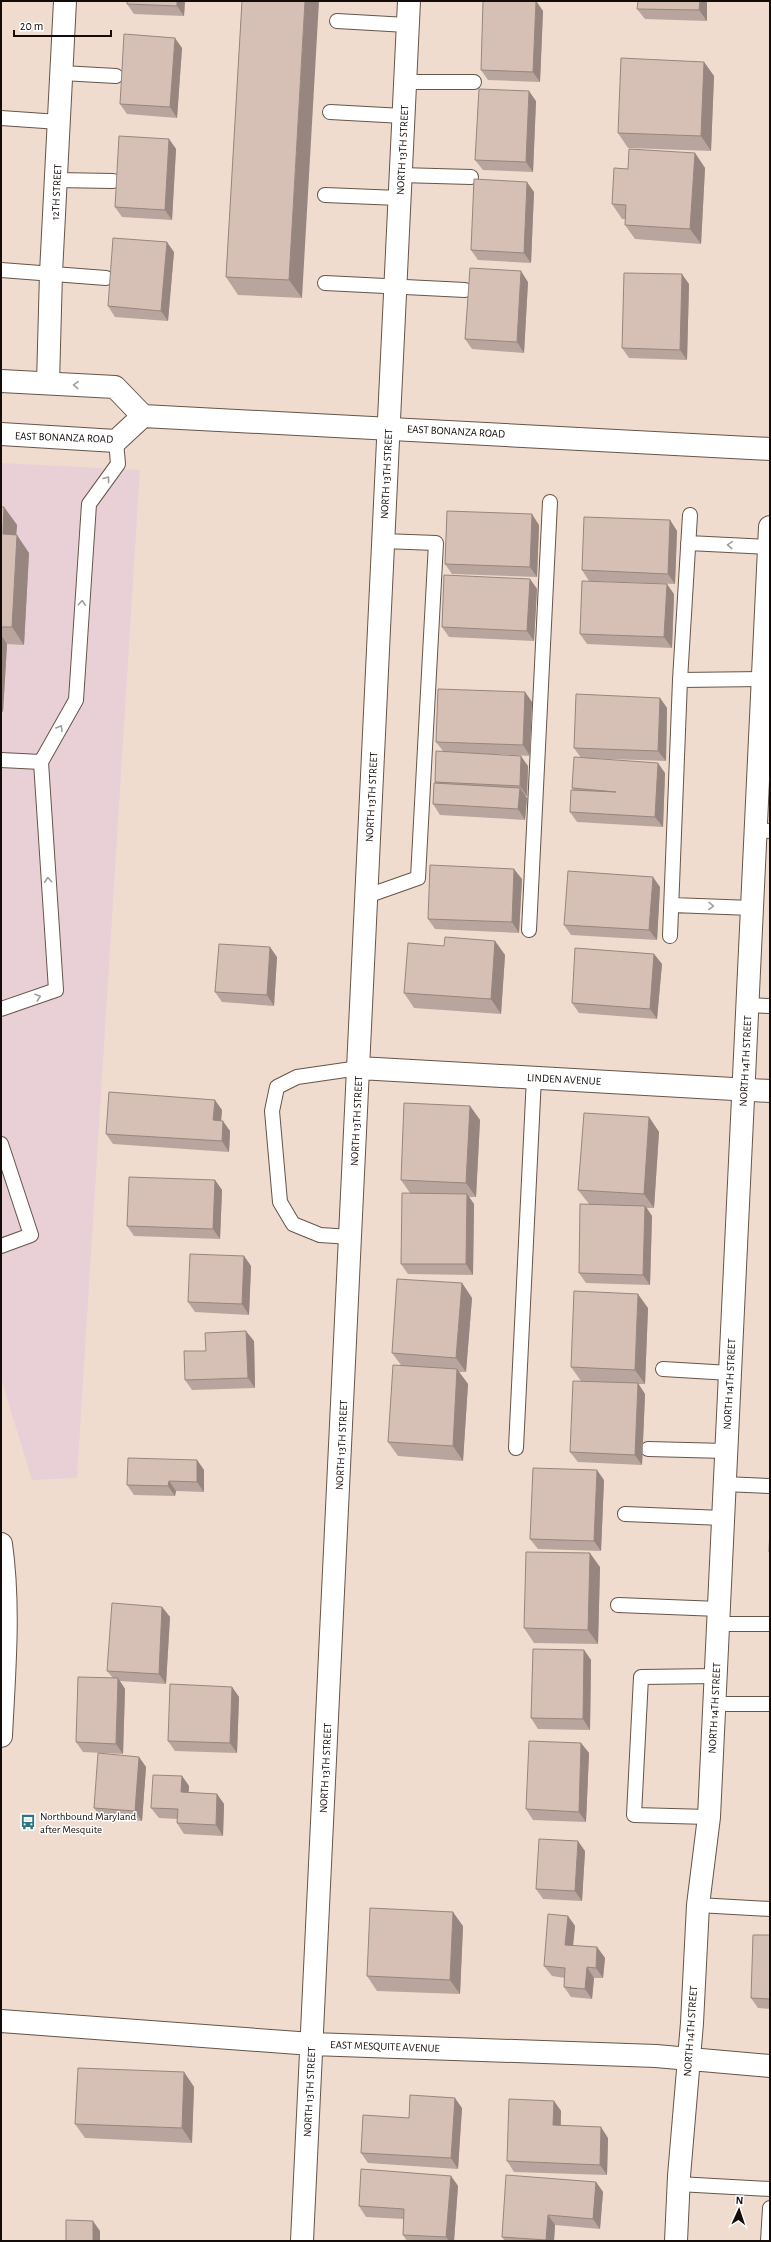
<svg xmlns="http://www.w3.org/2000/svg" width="771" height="2242" viewBox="0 0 771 2242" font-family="'Alegreya Sans',sans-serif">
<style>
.commercial{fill:#e9cfd6}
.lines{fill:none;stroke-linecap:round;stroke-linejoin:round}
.lane-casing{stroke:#665549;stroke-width:16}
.street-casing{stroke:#665549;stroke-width:24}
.secondary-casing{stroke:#665549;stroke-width:24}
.lane{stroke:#fff;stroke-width:14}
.street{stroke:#fff;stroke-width:22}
.secondary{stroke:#fff;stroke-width:22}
.wall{fill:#b8a59d}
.shaded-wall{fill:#96867f}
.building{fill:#d6c0b6;stroke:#96867f}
.oneway{stroke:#a19e9c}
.labels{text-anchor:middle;stroke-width:3;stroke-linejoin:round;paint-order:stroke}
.street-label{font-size:11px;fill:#130c08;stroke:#fff}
.poi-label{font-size:11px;fill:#130c08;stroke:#fff;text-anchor:start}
</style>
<rect width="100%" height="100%" fill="#f0dcce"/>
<path class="commercial" d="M1 463 140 470 77 1478 32 1480 1 1378Z"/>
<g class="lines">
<defs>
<path id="lane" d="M337 21 407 25
M62 73 116 76
M405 82H474
M330 112 403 116
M1 118 59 122
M400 175 471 177
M56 180 113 181
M325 195 399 198
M1 270 106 278
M325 283 465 290
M690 515 680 680 763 679
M688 543 769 547
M1 760 41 762
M756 830 770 831
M367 896 418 878 436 543 383 541
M672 905 752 908
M529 930 550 502
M670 936 680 680
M747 1005 770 1006
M1 1009 56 990 41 762 76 700 89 504 118 464 116 441
M1 1144 31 1235 1 1246
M351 1237 320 1235 293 1224 280 1202 272 1111 277 1087 297 1077 359 1068
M663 1369 730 1373
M516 1448 534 1077
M648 1449 726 1451
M724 1484 770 1486
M625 1514 723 1518
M618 1605 719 1609
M718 1624H770
M714 1704H770
M709 1817 634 1815 641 1677 716 1676
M698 1905 770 1909
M678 2184 770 2189
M768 2241 770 2208"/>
<path id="street" d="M48 383 51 273 65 1
M359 1068 770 1091
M1 2021 312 2044 656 2056 770 2066
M302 2241 409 1
M676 2241 679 2176 692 2023 698 1905 709 1817 770 527"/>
<path id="secondary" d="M1 381 115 387 143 416 770 449
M1 434 116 441 143 416
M1 1544C10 1608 4 1673 1 1736"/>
</defs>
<use href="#lane" class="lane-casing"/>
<use href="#street" class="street-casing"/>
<use href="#secondary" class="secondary-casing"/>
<use href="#lane" class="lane"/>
<use href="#street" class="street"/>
<use href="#secondary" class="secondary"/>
</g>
<path class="wall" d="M185 1 184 16 134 14 127 4Z
M242 1 302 298 238 295 226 277Z
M536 1 543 11 540 82 488 80 481 70Z
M707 1V21L645 19 637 9Z
M182 48 177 118 127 114 120 104Z
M704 62 714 76 711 151 628 148 618 133Z
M536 101 533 172 483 170 475 160Z
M169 139 176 149 172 220 122 217 115 207Z
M695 153 705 168 701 244 635 239 625 225V219H622L612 204 628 169Z
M534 192 531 263 478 260 471 250Z
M174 252 168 321 115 317 108 306Z
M528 282 524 353 472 349 465 339Z
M689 284 687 360 629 358 622 348Z
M1 507H4L17 525 16 535 29 553 24 645 7 644 3 712H1Z
M670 520 677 531 675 584 589 581 582 570Z
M539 525 537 577 452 574 445 564Z
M530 579 537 589 534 641 449 637 442 627Z
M674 594 672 648 587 644 580 634Z
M525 692 532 702 530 756 496 754 528 766 527 796H525L527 798 525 820 440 815 433 804 435 783V782L443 751 436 742Z
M660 698 667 708 666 761 582 758 665 773 663 827 577 822 570 812 573 790 572 788 581 758 574 748Z
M522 879 519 933 435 929 428 919Z
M660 887 657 940 571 935 564 925Z
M495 941 505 955 501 1014 414 1008 404 993 444 946Z
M654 954 662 964 657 1019 579 1013 572 1003Z
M277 957 274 1006 222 1002 215 992Z
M470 1106 480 1120 476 1197H469L474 1204 473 1275 408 1274 401 1264 410 1193 401 1180Z
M222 1110 221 1121 230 1131 229 1152 113 1144 106 1134Z
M649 1117 659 1132 654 1208H647L652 1216 650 1285 586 1283 579 1273 589 1204 578 1190Z
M215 1180 222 1190 220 1239 134 1236 127 1226Z
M244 1256 251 1266 249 1315 195 1312 188 1302Z
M462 1283 472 1298 466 1372H459L468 1384 463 1461 398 1456 388 1442 401 1365 392 1353Z
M648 1308 645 1384H638L645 1394 642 1465 578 1462 570 1452 581 1381 571 1367Z
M254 1341 255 1388 192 1390 185 1380Z
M197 1460 204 1470V1492L176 1491 175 1496 134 1495 127 1485Z
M604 1480 601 1551 538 1549 530 1539Z
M600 1567 598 1644 534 1643 524 1628Z
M162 1607 170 1617 166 1684 120 1681 125 1689 123 1754 83 1752 76 1742 113 1678 107 1671Z
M584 1650 591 1660 590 1730 538 1729 531 1718Z
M232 1687 239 1697 237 1753 175 1751 168 1741Z
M581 1743 589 1753 586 1822 533 1820 526 1809Z
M139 1757 146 1767 142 1821 101 1818 94 1808Z
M182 1776 189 1786 188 1793 217 1794 224 1804 223 1836 184 1834 177 1823V1819L159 1818 151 1808Z
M585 1851 582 1901 543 1899 536 1889Z
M568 1916 575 1926 573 1946 597 1947 605 1958 603 1978H594L592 1999 571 1997 564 1987 565 1978 552 1976 544 1966Z
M463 1926 460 1994 377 1991 367 1976Z
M770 1935V2009L758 2008 751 1998Z
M184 2072 194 2087 192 2143 85 2138 75 2124Z
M554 2101 561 2111V2126L608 2138 607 2175 514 2172 507 2161Z
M462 2108 458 2169 368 2163 361 2153 409 2118Z
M451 2176 458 2186 454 2241H407L403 2235 404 2219 366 2217 359 2206Z
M596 2182 603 2192 600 2229 555 2225 554 2241H505L502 2237Z"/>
<path class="shaded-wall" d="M177 1H185L184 16 177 6Z
M305 1H319L302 298 289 280Z
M536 1 543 11 540 82 533 72Z
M700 1H707V21L699 10Z
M175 38 182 48 177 118 170 107Z
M704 62 714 76 711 151 701 136Z
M529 91 536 101 533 172 526 162Z
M169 139 176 149 172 220 165 210Z
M695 153 705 168 701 244 690 229Z
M527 182 534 192 531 263 524 253Z
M167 242 174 252 168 321 161 311Z
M521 271 528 282 524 353 517 342Z
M682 274 689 284 687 360 680 350Z
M4 507 17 525 15 552 3 534Z
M532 514 539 525 537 577 530 567Z
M670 520 677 531 675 584 668 574Z
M17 535 29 553 24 645 12 627Z
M530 579 537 589 534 641 527 631Z
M667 584 674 594 672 648 664 637Z
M1 635 7 644 3 712 1 708Z
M525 692 532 702 530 756 523 745Z
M660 698 667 708 666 761 658 751Z
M521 756 528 766 527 796 520 786Z
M658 763 665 773 663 827 655 817Z
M520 788 527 798 525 820 518 809Z
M514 869 522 879 519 933 512 922Z
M653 877 660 887 657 940 649 930Z
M495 941 505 955 501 1014 491 999Z
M270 947 277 957 274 1006 267 995Z
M654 954 662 964 657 1019 650 1009Z
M215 1100 222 1110 220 1131 213 1120Z
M470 1106 480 1120 476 1197 466 1183Z
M649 1117 659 1132 654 1208 644 1194Z
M223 1121 230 1131 229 1152 222 1141Z
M215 1180 222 1190 220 1239 213 1229Z
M467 1194 474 1204 473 1275 466 1264Z
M645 1206 652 1216 650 1285 643 1275Z
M244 1256 251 1266 249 1315 242 1304Z
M462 1283 472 1298 466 1372 456 1358Z
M638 1294 648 1308 645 1384 635 1370Z
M246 1331 254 1341 255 1388 248 1378Z
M457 1369 468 1384 463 1461 453 1446Z
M638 1383 645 1394 642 1465 635 1455Z
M197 1460 204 1470V1492L197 1482Z
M597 1470 604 1480 601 1551 594 1541Z
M169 1481 176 1491 175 1496 168 1486Z
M590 1553 600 1567 598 1644 588 1630Z
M162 1607 170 1617 166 1684 159 1674Z
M584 1650 591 1660 590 1730 583 1719Z
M118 1678 125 1689 123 1754 116 1744Z
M232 1687 239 1697 237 1753 230 1743Z
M581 1743 589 1753 586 1822 579 1812Z
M139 1757 146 1767 142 1821 135 1811Z
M182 1776 189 1786 188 1803 181 1792Z
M217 1794 224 1804 223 1836 216 1825Z
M578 1841 585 1851 582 1901 575 1891Z
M453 1912 463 1926 460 1994 450 1980Z
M568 1916 575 1926 572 1955 565 1945Z
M597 1947 605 1958 603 1978 596 1968Z
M587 1967 594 1978 592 1999 585 1989Z
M184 2072 194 2087 192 2143 182 2128Z
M455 2098 462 2108 458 2169 451 2158Z
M554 2101 561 2111 560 2136 553 2125Z
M601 2127 608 2138 607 2175 600 2165Z
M451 2176 458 2186 454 2241H449L446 2237Z
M596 2182 603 2192 600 2229 593 2219Z
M548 2215 555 2225 554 2241H547L546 2240Z
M93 2221 100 2231V2241H93Z"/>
<path class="building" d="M127 1H177V6L127 4Z
M242 1H305L289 280 226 277Z
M483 1H536L533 72 481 70Z
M638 1H700L699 10 637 9Z
M124 34 175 38 170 107 120 104Z
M621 58 704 62 701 136 618 133Z
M479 89 529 91 526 162 475 160Z
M119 136 169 139 165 210 115 207Z
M629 149 695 153 690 229 625 225 626 205 612 204 614 168 628 169Z
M474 179 527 182 524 253 471 250Z
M113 238 167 242 161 311 108 306Z
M470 268 521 271 517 342 465 339Z
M624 273 682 274 680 350 622 348Z
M1 507H4L3 534 17 535 12 627H1Z
M447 511 532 514 530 567 445 564Z
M584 517 670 520 668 574 582 570Z
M444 575 530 579 527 631 442 627Z
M582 581 667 584 664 637 580 634Z
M438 689 525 692 523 745 436 742Z
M576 694 660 698 658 751 574 748Z
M436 751 521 756 520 786 435 782Z
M574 757 658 763 655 817 570 812 571 790 616 792 572 788Z
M434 783 520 788 518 809 433 804Z
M430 865 514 869 512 922 428 919Z
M568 871 653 877 649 930 564 925Z
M445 937 495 941 491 999 404 993 408 943 444 946Z
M219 944 270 947 267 995 215 992Z
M575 948 654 954 650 1009 572 1003Z
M109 1092 215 1100 213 1120 223 1121 222 1141 106 1134Z
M404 1103 470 1106 466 1183 401 1180Z
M584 1113 649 1117 644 1194 578 1190Z
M129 1177 215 1180 213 1229 127 1226Z
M402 1193 467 1194 466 1264H401Z
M580 1204 645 1206 643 1275 579 1273Z
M190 1254 244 1256 242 1304 188 1302Z
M397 1279 462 1283 456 1358 392 1353Z
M574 1291 638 1294 635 1370 571 1367Z
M246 1331 248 1378 185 1380 184 1351H206L205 1333Z
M393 1365 457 1369 453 1446 388 1442Z
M573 1381 638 1383 635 1455 570 1452Z
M128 1458 197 1460V1482L169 1481 168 1486 127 1485Z
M533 1468 597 1470 594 1541 530 1539Z
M770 1525V1552H769Z
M526 1552 590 1553 588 1630 524 1628Z
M112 1603 162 1607 159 1674 107 1671Z
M533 1649 584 1650 583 1719 531 1718Z
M78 1677 118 1678 116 1744 76 1742Z
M170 1684 232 1687 230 1743 168 1741Z
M529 1741 581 1743 579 1812 526 1809Z
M98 1753 139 1757 135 1811 94 1808Z
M153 1775 182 1776 181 1792 217 1794 216 1825 177 1823 178 1809 151 1808Z
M539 1839 578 1841 575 1891 536 1889Z
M370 1908 453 1912 450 1980 367 1976Z
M548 1914 568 1916 565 1945 597 1947 596 1968 587 1967 585 1989 564 1987 565 1968 544 1966Z
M753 1935H770V1999L751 1998Z
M78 2068 184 2072 182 2128 75 2124Z
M410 2095 455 2098 451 2158 361 2153 363 2115 409 2118Z
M509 2099 554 2101 553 2125 601 2127 600 2165 507 2161Z
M361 2169 451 2176 446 2237 403 2235 404 2209 359 2206Z
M506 2175 596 2182 593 2219 548 2215 546 2240 502 2237Z
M66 2220 93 2221V2241H66Z"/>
<defs><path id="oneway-chevron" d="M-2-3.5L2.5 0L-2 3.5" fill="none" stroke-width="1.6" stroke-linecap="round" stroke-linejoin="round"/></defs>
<g class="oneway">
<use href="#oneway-chevron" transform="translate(76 385) rotate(-177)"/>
<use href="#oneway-chevron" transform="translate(107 479) rotate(-53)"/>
<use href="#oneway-chevron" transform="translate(730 545) rotate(-177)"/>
<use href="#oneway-chevron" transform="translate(82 603) rotate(-86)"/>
<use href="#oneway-chevron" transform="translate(60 728) rotate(-60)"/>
<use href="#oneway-chevron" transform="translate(48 880) rotate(-94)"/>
<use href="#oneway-chevron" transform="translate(711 906) rotate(2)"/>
<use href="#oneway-chevron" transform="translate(38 997) rotate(-19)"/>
</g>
<defs>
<symbol id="bus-bare" viewBox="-9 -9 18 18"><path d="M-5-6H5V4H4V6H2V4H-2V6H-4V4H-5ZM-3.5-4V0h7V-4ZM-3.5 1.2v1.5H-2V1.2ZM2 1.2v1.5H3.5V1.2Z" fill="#2d767d" stroke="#fff" stroke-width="2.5" paint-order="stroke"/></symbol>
</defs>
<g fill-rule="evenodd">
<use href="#bus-bare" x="17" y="1811" width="22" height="22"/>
</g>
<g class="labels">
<g class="street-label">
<text transform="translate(402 150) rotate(-87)" y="4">NORTH 13TH STREET</text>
<text transform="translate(56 192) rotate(-87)" y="4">12TH STREET</text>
<text transform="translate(456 431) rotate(3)" y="4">EAST BONANZA ROAD</text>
<text transform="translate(64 437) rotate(2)" y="4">EAST BONANZA ROAD</text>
<text transform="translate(386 474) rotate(-87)" y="4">NORTH 13TH STREET</text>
<text transform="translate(371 797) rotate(-87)" y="4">NORTH 13TH STREET</text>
<text transform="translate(745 1061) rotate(-87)" y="4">NORTH 14TH STREET</text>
<text transform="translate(564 1079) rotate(3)" y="4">LINDEN AVENUE</text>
<text transform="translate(356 1121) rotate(-87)" y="4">NORTH 13TH STREET</text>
<text transform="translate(729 1384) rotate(-87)" y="4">NORTH 14TH STREET</text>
<text transform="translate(341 1445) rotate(-87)" y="4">NORTH 13TH STREET</text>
<text transform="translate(714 1708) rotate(-87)" y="4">NORTH 14TH STREET</text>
<text transform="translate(325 1768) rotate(-87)" y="4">NORTH 13TH STREET</text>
<text transform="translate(690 2031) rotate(-86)" y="4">NORTH 14TH STREET</text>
<text transform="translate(385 2046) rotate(2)" y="4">EAST MESQUITE AVENUE</text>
<text transform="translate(309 2092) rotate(-87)" y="4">NORTH 13TH STREET</text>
</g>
<g class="poi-label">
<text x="40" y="1820">Northbound Maryland<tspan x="40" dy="13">after Mesquite</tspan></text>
</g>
</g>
<rect width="771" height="2242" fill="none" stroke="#130c08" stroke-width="4"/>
<g transform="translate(739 2210) rotate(3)" stroke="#ffffff" stroke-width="3" paint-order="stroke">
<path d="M0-3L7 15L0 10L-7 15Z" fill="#130c08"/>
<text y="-6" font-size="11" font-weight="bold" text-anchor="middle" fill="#130c08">N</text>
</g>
<path d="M14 30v6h97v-6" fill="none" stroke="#130c08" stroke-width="2"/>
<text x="20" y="30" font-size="12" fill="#130c08" stroke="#ffffff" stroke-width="3" paint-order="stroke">20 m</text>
</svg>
